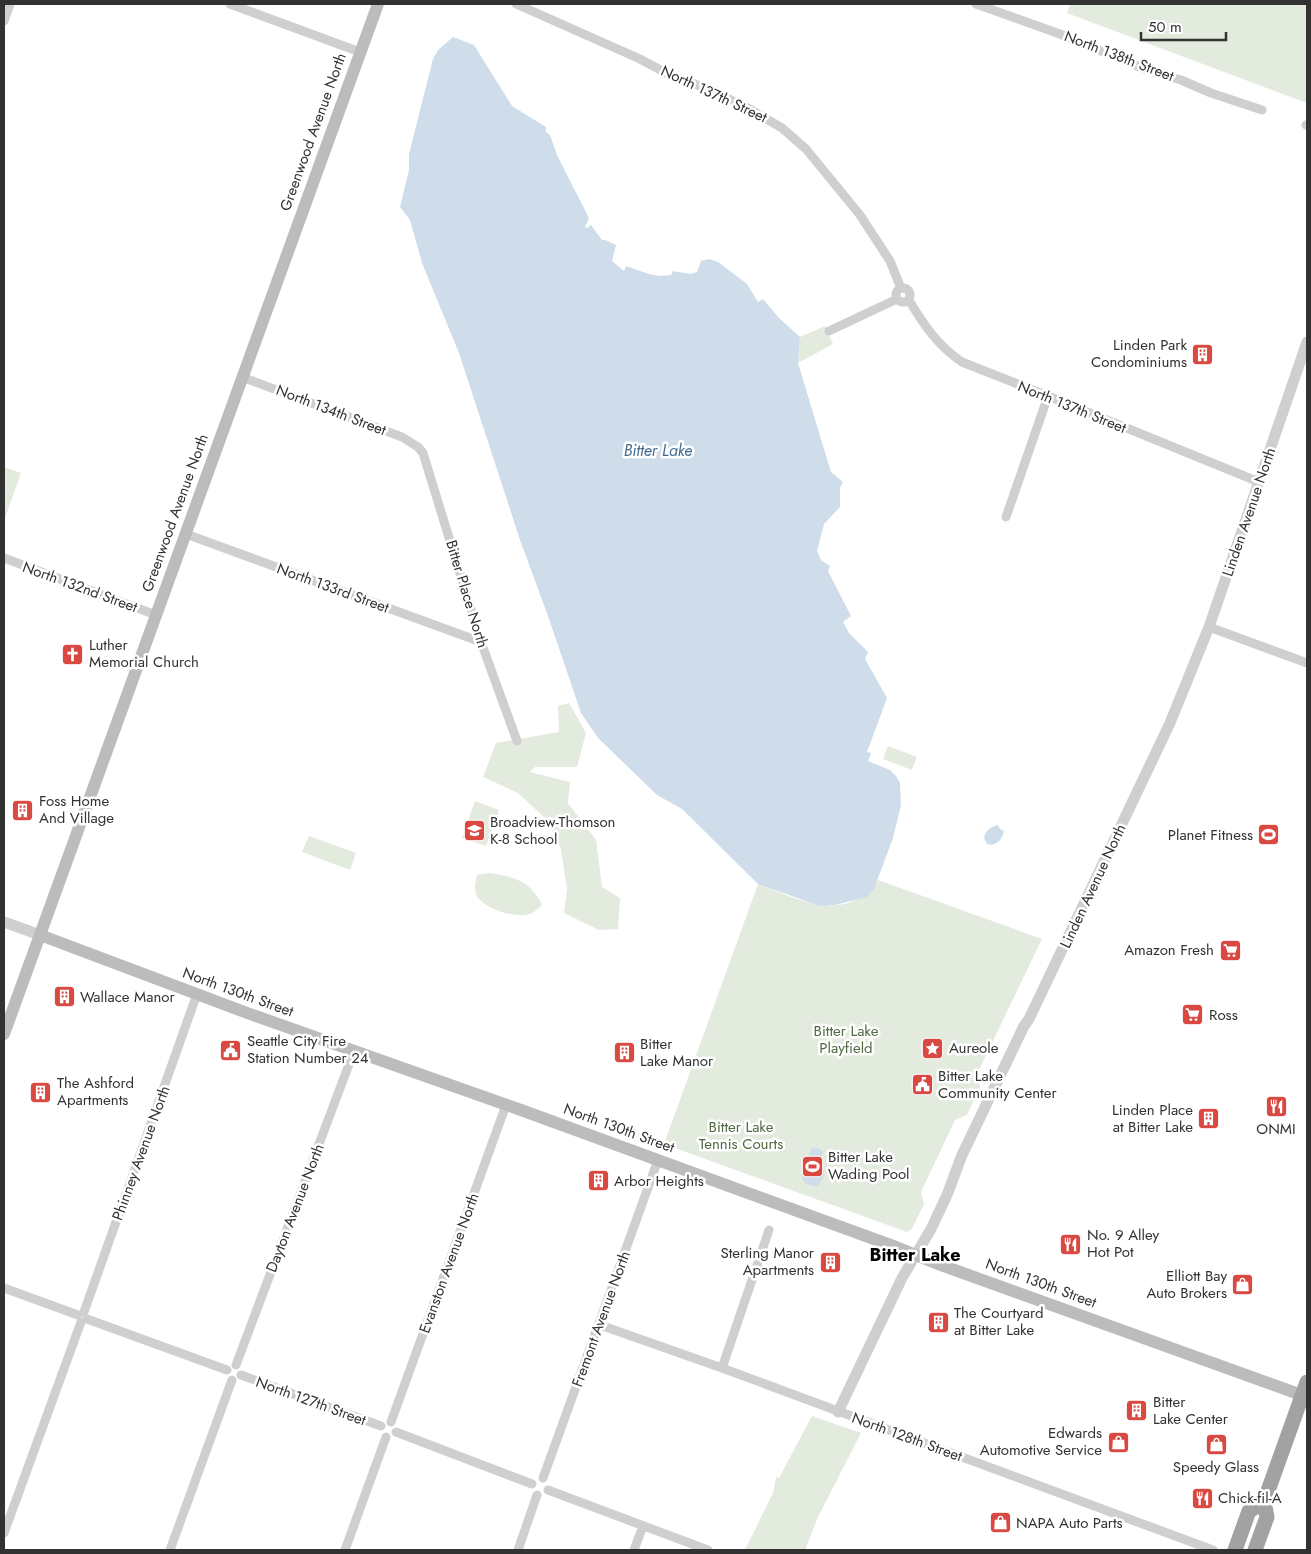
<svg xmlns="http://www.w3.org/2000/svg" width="1311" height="1554" viewBox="0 0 1311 1554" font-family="Jost,sans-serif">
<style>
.green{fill:#e3eade}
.water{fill:#cfddeb}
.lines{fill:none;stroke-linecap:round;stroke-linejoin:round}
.minor{stroke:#cfcfcf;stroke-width:9}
.tertiary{stroke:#cfcfcf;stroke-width:11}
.secondary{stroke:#bcbcbc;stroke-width:12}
.trunk{stroke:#a2a2a2;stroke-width:15}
.labels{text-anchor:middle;stroke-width:5;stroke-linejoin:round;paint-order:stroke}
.street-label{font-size:15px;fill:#323232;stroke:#fff}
.poi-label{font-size:15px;fill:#323232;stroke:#fff;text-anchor:start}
.park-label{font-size:15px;fill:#506b41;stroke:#fff}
.water-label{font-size:16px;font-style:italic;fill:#446a90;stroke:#fff}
.quarter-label{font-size:18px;font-weight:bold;fill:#000;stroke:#fff}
</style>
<rect width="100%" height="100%" fill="#fff"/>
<path class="green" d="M1070 4H1307V103L1067 13Z
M825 326 833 344 798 363 800 337Z
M4 467 21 473 4 521Z
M569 703 586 733 577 767H535L530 772 570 782 568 803 596 840 602 887 620 898 618 929 599 930 564 913 567 889 561 849 545 818 518 793 483 777 496 743 559 732 558 706Z
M888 746 917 757 912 770 883 759Z
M475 801 499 810 486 846 462 838Z
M309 836 356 853 350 870 302 852Z
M488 873C513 876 531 881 542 905 538 908 534 913 529 914 516 919 481 908 476 894 474 888 476 881 477 875Z
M878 880 1042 939 978 1072 980 1087 967 1115 955 1120 921 1192 924 1204 912 1229 907 1232 664 1144 758 884C790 896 830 918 863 896 871 891 874 888 878 880Z
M812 1416 861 1433 818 1517 805 1550H745L773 1493 776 1477 779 1478Z"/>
<path class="water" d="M453 37 474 45 512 106 546 127V132L550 135 557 155 589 218 585 227 587 228 591 225 602 240H605L616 245 612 261 624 271 626 266 649 274 659 276 671 275 673 271 690 274 697 272 701 261 709 259 718 262 747 284 758 302 763 299 779 318 800 337 798 363 831 472 843 482 840 488V507L824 524 817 551 821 560 830 566 828 571 851 616 843 622 849 633 868 652 865 659 887 698 867 752 871 753 868 761 890 770 896 776 900 783 901 805 893 838 874 889 867 897 835 905 820 906 758 884 682 809 657 795 598 738 581 713 548 616 520 540 459 353 422 263 410 220 400 207 409 170V154L433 59 438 50Z
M998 825 1000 829 1004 831C1002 840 996 847 987 844L984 838C986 830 990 827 998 825Z
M813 1147 820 1149 823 1152 820 1165 824 1171V1177L818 1186C811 1186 806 1185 802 1179L804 1163Z"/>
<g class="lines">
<path class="minor" d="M230 4 360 52
M516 4 640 59 666 73 710 90 746 107 782 128 806 149 860 215 890 261 901 288
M976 4 1060 34 1147 70 1181 80 1211 93 1262 110
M4 21 10 4
M1306 125H1307
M896 295a7 7 0 1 1 14 0a7 7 0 1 1-14 0Z
M909 300C923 324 938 346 962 362L1053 398 1259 482
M829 331 897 299
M242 377 402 437 418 447 423 453 481 642 517 741
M1006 517 1048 396
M186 534 481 642
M4 558 156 615
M1209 627 1307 663
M4 1288 78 1315
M84 1312 197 994
M87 1319 227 1370
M600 1325 722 1368 1213 1550
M236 1365 354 1051
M722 1368 769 1230
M241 1375 381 1426
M391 1422 506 1105
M396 1432 532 1484
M543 1478 658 1160
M548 1490 708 1550
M4 1533 81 1322
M170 1550 232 1380
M345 1550 386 1437
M518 1550 537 1495
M634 1550 643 1526"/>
<path class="tertiary" d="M4 922 40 935
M838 1412 902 1278 931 1229 947 1195 962 1155 1024 1026 1029 1019 1170 723 1209 627 1307 342"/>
<path class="secondary" d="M40 935 250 1014 521 1110 896 1247 938 1264 1307 1397
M4 1034 378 4"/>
<path class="trunk" d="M1235 1550 1249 1511 1264 1502
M1255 1550 1267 1517 1264 1502 1307 1382"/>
</g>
<defs>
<symbol id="building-square" viewBox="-11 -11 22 22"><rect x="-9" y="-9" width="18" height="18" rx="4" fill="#da4842" stroke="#fff"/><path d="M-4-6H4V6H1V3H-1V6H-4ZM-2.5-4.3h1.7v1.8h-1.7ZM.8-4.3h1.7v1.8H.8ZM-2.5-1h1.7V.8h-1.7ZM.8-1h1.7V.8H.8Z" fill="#fff"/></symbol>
<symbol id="church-square" viewBox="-11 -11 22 22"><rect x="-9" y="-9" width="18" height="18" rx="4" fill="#da4842" stroke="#fff"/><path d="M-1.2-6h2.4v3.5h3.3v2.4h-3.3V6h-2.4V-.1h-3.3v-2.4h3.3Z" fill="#fff"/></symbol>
<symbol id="school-square" viewBox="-11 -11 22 22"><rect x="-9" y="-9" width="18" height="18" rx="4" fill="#da4842" stroke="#fff"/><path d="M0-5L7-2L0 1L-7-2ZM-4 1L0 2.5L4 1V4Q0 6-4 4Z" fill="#fff"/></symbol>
<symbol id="stadium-square" viewBox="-11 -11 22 22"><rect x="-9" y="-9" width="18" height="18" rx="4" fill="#da4842" stroke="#fff"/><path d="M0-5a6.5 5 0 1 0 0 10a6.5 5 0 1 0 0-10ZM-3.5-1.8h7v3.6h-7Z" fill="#fff"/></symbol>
<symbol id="supermarket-square" viewBox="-11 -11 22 22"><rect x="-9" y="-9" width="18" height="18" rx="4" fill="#da4842" stroke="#fff"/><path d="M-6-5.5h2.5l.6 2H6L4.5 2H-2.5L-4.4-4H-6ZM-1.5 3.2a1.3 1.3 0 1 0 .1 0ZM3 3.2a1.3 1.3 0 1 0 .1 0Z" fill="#fff"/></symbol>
<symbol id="sight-square" viewBox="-11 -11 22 22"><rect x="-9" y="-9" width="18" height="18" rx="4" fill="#da4842" stroke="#fff"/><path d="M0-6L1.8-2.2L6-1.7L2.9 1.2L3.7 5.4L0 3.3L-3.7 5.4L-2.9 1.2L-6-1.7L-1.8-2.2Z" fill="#fff"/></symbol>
<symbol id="civic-square" viewBox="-11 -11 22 22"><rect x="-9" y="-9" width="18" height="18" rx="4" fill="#da4842" stroke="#fff"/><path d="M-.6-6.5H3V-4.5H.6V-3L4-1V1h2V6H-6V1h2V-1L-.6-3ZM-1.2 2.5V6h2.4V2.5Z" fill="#fff"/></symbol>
<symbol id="restaurant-square" viewBox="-11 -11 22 22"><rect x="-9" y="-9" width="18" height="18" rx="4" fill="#da4842" stroke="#fff"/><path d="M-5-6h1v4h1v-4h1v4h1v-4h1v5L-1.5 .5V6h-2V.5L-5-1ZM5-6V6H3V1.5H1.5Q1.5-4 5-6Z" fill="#fff"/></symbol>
<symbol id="shop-square" viewBox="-11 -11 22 22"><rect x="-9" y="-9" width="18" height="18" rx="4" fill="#da4842" stroke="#fff"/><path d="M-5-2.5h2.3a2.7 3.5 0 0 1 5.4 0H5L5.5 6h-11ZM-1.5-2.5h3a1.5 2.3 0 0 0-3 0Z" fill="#fff"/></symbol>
</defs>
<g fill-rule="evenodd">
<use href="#building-square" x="1190" y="342" width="25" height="25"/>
<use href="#church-square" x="60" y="642" width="25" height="25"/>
<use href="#building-square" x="10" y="798" width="25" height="25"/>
<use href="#school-square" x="462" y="818" width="25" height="25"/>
<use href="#stadium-square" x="1256" y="822" width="25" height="25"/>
<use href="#supermarket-square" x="1218" y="938" width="25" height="25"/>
<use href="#building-square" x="52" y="984" width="25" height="25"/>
<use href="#supermarket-square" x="1180" y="1002" width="25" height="25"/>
<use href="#sight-square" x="920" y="1036" width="25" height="25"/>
<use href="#civic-square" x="218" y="1038" width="25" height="25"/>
<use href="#building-square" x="612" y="1040" width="25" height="25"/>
<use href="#civic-square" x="910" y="1072" width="25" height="25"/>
<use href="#building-square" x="28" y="1080" width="25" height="25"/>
<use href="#restaurant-square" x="1264" y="1094" width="25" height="25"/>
<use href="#building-square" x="1196" y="1106" width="25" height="25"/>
<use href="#stadium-square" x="800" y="1154" width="25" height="25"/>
<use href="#building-square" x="586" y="1168" width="25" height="25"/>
<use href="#restaurant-square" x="1058" y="1232" width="25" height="25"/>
<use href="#building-square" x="818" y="1250" width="25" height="25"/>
<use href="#shop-square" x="1230" y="1272" width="25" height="25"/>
<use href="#building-square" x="926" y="1310" width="25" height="25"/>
<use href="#building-square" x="1124" y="1398" width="25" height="25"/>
<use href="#shop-square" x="1106" y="1430" width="25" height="25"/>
<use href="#shop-square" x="1204" y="1432" width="25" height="25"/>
<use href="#restaurant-square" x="1190" y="1486" width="25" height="25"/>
<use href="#shop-square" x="988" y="1510" width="25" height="25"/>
</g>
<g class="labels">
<g class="street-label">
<text transform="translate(1119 56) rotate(21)" y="5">North 138th Street</text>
<text transform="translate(714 94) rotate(25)" y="5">North 137th Street</text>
<text transform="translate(313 132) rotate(-70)" y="5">Greenwood Avenue North</text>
<text transform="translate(1072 407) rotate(22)" y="5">North 137th Street</text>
<text transform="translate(331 410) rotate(21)" y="5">North 134th Street</text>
<text transform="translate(1249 512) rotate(-71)" y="5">Linden Avenue North</text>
<text transform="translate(175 513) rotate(-70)" y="5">Greenwood Avenue North</text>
<text transform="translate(80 587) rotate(20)" y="5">North 132nd Street</text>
<text transform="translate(333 588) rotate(20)" y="5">North 133rd Street</text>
<text transform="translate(467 594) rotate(73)" y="5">Bitter Place North</text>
<text transform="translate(1093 886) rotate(-65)" y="5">Linden Avenue North</text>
<text transform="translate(238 992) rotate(20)" y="5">North 130th Street</text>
<text transform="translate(619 1128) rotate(20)" y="5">North 130th Street</text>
<text transform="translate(141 1153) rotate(-70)" y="5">Phinney Avenue North</text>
<text transform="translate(295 1208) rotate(-69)" y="5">Dayton Avenue North</text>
<text transform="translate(449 1263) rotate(-70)" y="5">Evanston Avenue North</text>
<text transform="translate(1041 1283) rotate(20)" y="5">North 130th Street</text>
<text transform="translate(601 1319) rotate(-70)" y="5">Fremont Avenue North</text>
<text transform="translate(311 1401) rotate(20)" y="5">North 127th Street</text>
<text transform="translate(907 1437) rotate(20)" y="5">North 128th Street</text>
</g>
<g class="poi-label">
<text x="1187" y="350" text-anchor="end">Linden Park<tspan x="1187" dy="17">Condominiums</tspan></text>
<text x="89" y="650">Luther<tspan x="89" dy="17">Memorial Church</tspan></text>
<text x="39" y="806">Foss Home<tspan x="39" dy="17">And Village</tspan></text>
<text x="490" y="827">Broadview-Thomson<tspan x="490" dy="17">K-8 School</tspan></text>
<text x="1253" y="840" text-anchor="end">Planet Fitness</text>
<text x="1214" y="955" text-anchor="end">Amazon Fresh</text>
<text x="80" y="1002">Wallace Manor</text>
<text x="1209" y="1020">Ross</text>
<text x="247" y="1046">Seattle City Fire<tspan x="247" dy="17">Station Number 24</tspan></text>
<text x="640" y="1049">Bitter<tspan x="640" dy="17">Lake Manor</tspan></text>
<text x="949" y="1053">Aureole</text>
<text x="938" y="1081">Bitter Lake<tspan x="938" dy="17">Community Center</tspan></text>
<text x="57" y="1088">The Ashford<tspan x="57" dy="17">Apartments</tspan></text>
<text x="1193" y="1115" text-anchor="end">Linden Place<tspan x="1193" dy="17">at Bitter Lake</tspan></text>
<text x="1276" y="1134" text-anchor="middle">ONMI</text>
<text x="828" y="1162">Bitter Lake<tspan x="828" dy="17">Wading Pool</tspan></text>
<text x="614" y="1186">Arbor Heights</text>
<text x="1087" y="1240">No. 9 Alley<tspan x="1087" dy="17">Hot Pot</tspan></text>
<text x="814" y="1258" text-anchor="end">Sterling Manor<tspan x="814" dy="17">Apartments</tspan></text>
<text x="1227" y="1281" text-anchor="end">Elliott Bay<tspan x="1227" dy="17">Auto Brokers</tspan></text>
<text x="954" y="1318">The Courtyard<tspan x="954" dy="17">at Bitter Lake</tspan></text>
<text x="1153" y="1407">Bitter<tspan x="1153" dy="17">Lake Center</tspan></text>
<text x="1102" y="1438" text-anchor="end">Edwards<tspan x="1102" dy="17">Automotive Service</tspan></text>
<text x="1216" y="1472" text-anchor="middle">Speedy Glass</text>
<text x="1218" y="1503">Chick-fil-A</text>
<text x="1016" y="1528">NAPA Auto Parts</text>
</g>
<g class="park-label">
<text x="846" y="1036">Bitter Lake<tspan x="846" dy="17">Playfield</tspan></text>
<text x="741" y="1132">Bitter Lake<tspan x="741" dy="17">Tennis Courts</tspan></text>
</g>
<g class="water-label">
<text x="658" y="456">Bitter Lake</text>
</g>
<g class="quarter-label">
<text x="915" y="1261">Bitter Lake</text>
</g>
</g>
<rect width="1311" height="1554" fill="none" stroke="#323232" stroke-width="10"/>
<path d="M1141 32v8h85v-8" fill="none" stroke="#323232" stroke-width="2.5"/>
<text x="1148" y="32" font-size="15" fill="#323232" stroke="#ffffff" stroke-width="4" paint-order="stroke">50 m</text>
</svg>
